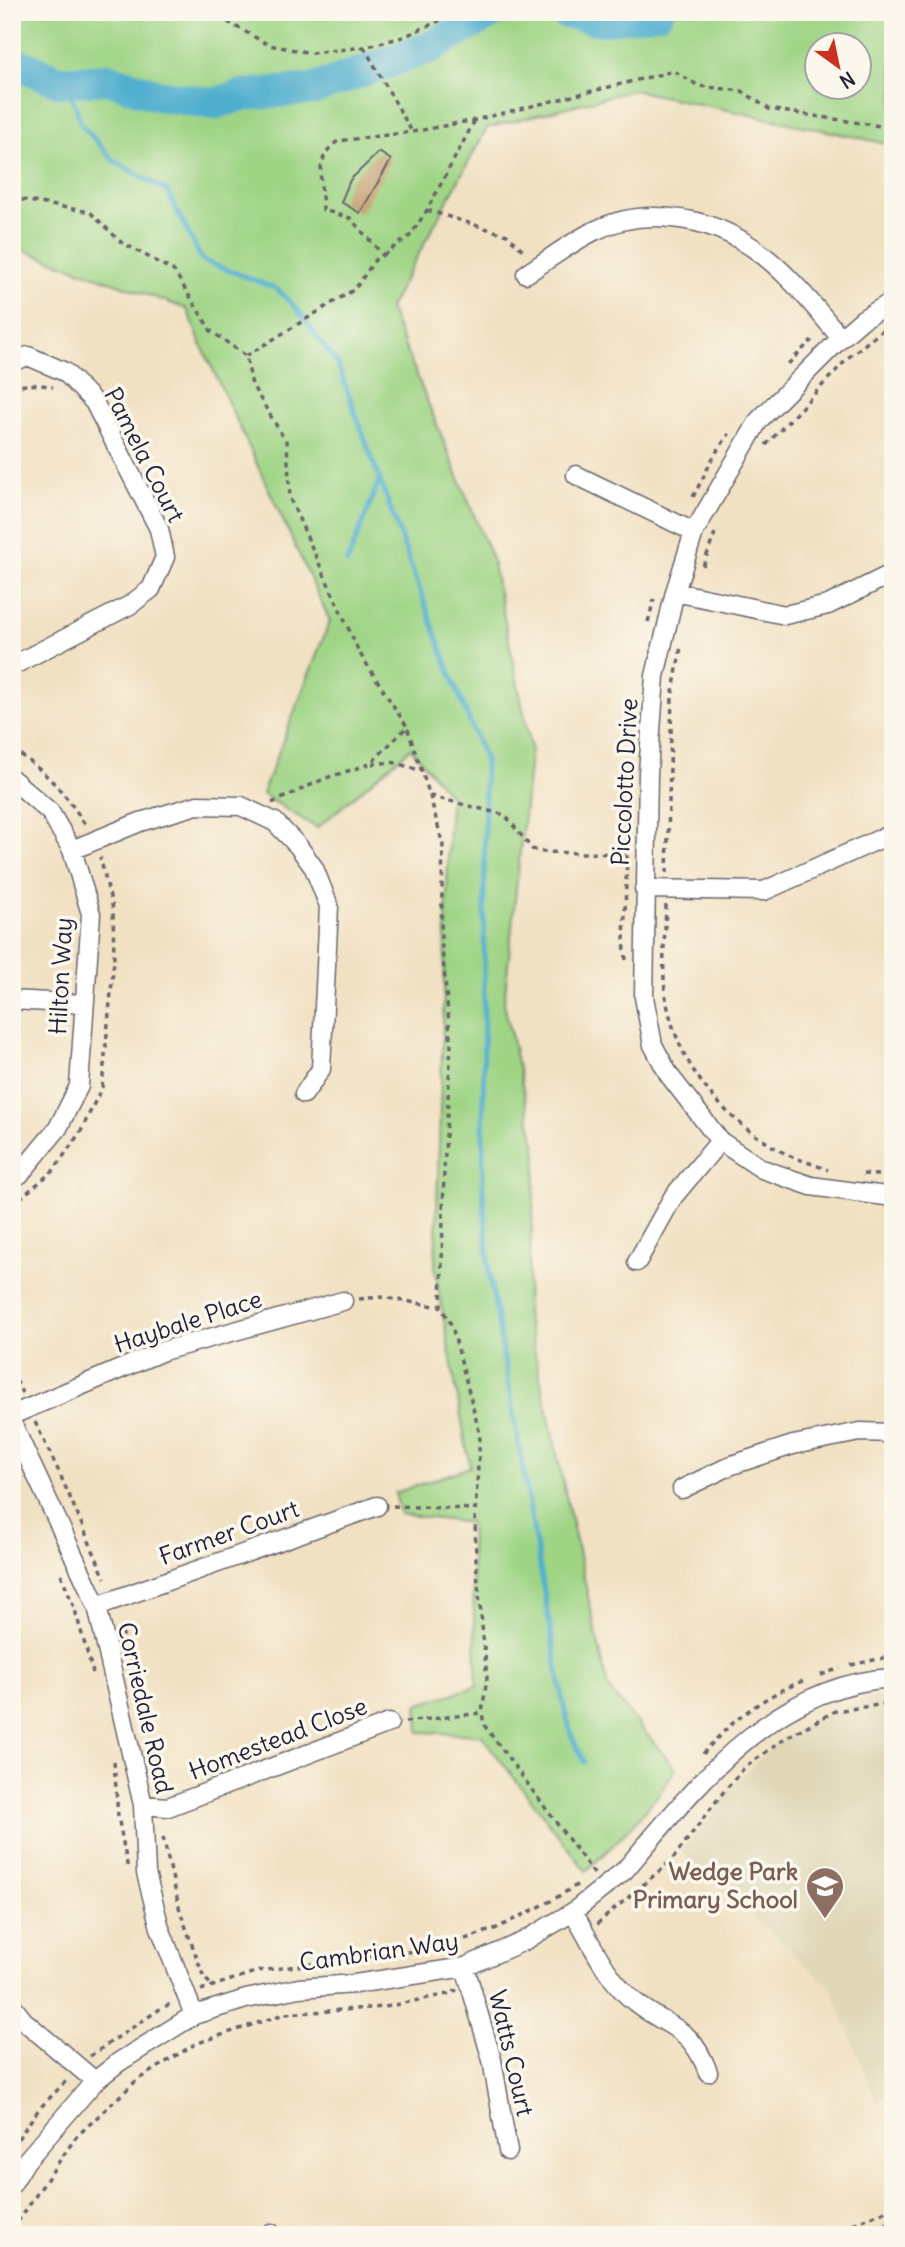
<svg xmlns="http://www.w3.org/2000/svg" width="905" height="2247" viewBox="0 0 905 2247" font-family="Delius,sans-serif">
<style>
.built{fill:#e0d7b7}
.green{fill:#9fd485;stroke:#607b60;stroke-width:2;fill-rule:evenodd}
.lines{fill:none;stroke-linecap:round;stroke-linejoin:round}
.stream{stroke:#4faece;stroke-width:5}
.river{stroke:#4faece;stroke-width:32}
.building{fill:#c4a172}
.street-casing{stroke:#6a656b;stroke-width:21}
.secondary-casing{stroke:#6a656b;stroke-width:28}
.path{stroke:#6a656b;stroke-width:3.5;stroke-dasharray:5 5;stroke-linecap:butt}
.street{stroke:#fff;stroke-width:18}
.secondary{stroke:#fff;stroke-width:24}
.labels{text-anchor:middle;stroke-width:7;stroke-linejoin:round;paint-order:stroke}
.street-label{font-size:24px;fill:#22223b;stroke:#fbf7ec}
.education-label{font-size:24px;font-weight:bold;fill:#785e54;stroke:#fbf7ec;text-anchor:end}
</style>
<rect width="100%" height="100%" fill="#fbf7ec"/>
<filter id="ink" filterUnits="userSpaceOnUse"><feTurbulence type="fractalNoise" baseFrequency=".0143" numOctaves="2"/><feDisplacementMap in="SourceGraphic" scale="14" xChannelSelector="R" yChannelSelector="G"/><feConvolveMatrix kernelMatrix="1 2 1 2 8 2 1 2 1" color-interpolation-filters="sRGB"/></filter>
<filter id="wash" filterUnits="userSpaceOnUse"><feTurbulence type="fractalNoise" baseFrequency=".00686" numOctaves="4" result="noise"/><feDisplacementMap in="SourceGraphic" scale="28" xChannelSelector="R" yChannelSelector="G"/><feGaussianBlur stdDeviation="1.57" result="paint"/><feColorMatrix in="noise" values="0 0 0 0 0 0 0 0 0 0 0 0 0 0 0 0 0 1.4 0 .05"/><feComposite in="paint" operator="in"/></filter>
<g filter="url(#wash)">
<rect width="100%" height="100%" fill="#f1e1c3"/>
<path class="built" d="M893 1695V2096L876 2102 832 1989 681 1851 742 1776 774 1745 812 1720 875 1696Z"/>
<path class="green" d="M12 12H893V145L633 90 487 128 389 308 492 559 531 748 504 1003 537 1153 526 1313 608 1688 676 1769C651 1809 620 1839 586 1871L481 1735 419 1732 417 1705 477 1686 470 1523 400 1514 395 1493 470 1467 435 1270 450 796 411 748 317 828 262 794 330 621 201 344 187 309 12 246ZM818 46H860V88H818Z"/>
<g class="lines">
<path class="stream" d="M60 82 75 104 81 124 114 161 167 191 202 260 277 289 296 308 338 365 449 670 485 760 483 1190 489 1271 563 1702 571 1734 584 1762
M347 563 379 481"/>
<path class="river" d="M563 12 602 20 658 12
M12 61 60 82 109 79 157 95 214 104 243 95 314 89 429 48 493 12"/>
</g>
<g id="blocks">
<path class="building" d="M379 152 391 160 360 213 341 202 350 180Z"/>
</g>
</g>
<g filter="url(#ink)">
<use href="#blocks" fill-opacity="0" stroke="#6a656b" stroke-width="2"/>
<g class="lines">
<defs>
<path id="street" d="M526 274C548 260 570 243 594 231 618 219 646 215 672 218 751 225 793 281 841 338
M893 301 863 319 841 338 759 420 694 532 675 592 655 676 648 773 644 997 653 1045 669 1075 720 1141 762 1169 811 1186 893 1197
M12 362 28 356 65 372 94 402 159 529 165 557 151 589 130 605 12 666
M576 475 694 532
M675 592 785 615 828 605 893 573
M12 779 50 812 72 850 91 914 79 1086 58 1128 20 1174 12 1179
M72 850 140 822 197 805 241 806 275 822 298 846 314 868 329 906 321 1069 304 1094
M644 889 764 891 893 833
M12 1000 84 1004
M637 1262 673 1197 720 1141
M12 1415 163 1351 343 1301
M12 1423 97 1606 143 1805 146 1873 160 1928 194 2015
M682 1489 732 1465 793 1445 860 1432 893 1433
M97 1606 377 1506
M143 1805 168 1807 389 1723
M573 1912C591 1942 607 1980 635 2002 670 2030 690 2024 708 2072
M465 1967 492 2060 508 2151
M12 2006 24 2021 95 2081
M12 2184 26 2161 95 2081 119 2062 194 2015 246 1999 299 1988 355 1984 465 1967 524 1941 573 1912 625 1870C696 1786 773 1684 893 1678
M271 2233 272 2235"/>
<path id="secondary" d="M892 2235 893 2234"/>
</defs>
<use href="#street" class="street-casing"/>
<use href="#secondary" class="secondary-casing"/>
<path class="path" d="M122 12C151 24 157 17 185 12
M210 12 269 45 311 53 364 47 403 37 439 21 446 12
M364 47 412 132
M12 198 90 212 121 242 174 271 211 331 246 356 252 385 287 443 290 499 359 652 407 727
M427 210 507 235 526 253
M383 255 410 236 427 210 475 120
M246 356 355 289 375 260 383 255 350 218 323 210C322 183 313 158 338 141L412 132 475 120 674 71 699 86 742 91 769 109 893 128
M788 364 812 340
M12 389C23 383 41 384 53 387
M766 445 849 357 890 324
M693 497 715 454 729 434
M703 566 716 530
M648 622 654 599
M12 749C48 773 65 792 87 828
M372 764 392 762 419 770
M430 796 505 815 532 849 543 852 626 854
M272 803 326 778 370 764 407 727 430 796 443 845 441 937 451 1045 444 1170 441 1307 452 1326 480 1435 475 1516 476 1562 487 1678 482 1713 484 1725 595 1875
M667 873 672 697 681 647
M666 905C665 933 662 963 665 991 674 1061 719 1116 779 1150 794 1159 812 1163 828 1170
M626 960 624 941 629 797
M12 1152 19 1146
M863 1174 893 1176
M12 1205 53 1171 81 1131 102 1087 114 960 113 909 100 857
M359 1299 381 1297 441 1307
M12 1371 22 1393
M35 1422 59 1472 105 1578
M393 1506 475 1509
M61 1574 75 1610 93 1673
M122 1632C139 1683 155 1737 159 1791
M851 1665 893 1656
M821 1675 840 1668
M405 1722 482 1713
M703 1754C729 1722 765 1695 803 1681
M114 1762 118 1816 128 1869
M163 1837 180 1911 204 1978 213 1986
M597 1924 672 1860 721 1795 744 1768 787 1737 835 1711 893 1703
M201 1990 258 1971 439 1948 497 1928 551 1901 580 1883
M90 2056 160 2009 172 2003
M12 2147 39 2109 68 2079
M12 2230 76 2137 137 2080 195 2044 284 2014 385 2007 448 1994 457 1990
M825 2235 893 2208"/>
<use href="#street" class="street"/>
<use href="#secondary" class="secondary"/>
</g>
</g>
<defs>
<symbol id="school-pin" viewBox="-11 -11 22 30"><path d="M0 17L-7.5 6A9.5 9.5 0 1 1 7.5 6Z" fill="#8d6e63" stroke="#fbf7ec"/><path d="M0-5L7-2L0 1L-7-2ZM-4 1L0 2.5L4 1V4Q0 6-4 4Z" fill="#fff"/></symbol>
</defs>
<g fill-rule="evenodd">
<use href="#school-pin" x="803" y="1864" width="44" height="60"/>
</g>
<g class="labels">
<g class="street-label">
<text transform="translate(144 455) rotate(63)" y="8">Pamela Court</text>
<text transform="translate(625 782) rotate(-87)" y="8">Piccolotto Drive</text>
<text transform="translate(61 976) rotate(-87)" y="8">Hilton Way</text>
<text transform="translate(188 1322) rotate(-18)" y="8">Haybale Place</text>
<text transform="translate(229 1533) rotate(-20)" y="8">Farmer Court</text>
<text transform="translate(145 1708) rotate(77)" y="8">Corriedale Road</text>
<text transform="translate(278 1739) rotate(-21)" y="8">Homestead Close</text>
<text transform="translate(379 1952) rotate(-8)" y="8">Cambrian Way</text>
<text transform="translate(511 2053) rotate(77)" y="8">Watts Court</text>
</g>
<g class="education-label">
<text x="798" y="1880">Wedge Park<tspan x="798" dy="28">Primary School</tspan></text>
</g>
</g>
<rect width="905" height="2247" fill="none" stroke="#fbf7ec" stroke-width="42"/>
<g transform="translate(838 66) rotate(147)"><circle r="33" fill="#fbf7ec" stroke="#a4a2a5" stroke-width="2"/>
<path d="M0-5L12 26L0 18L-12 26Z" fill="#c8321e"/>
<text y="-10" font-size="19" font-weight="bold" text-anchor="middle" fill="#22223b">N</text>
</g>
</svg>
